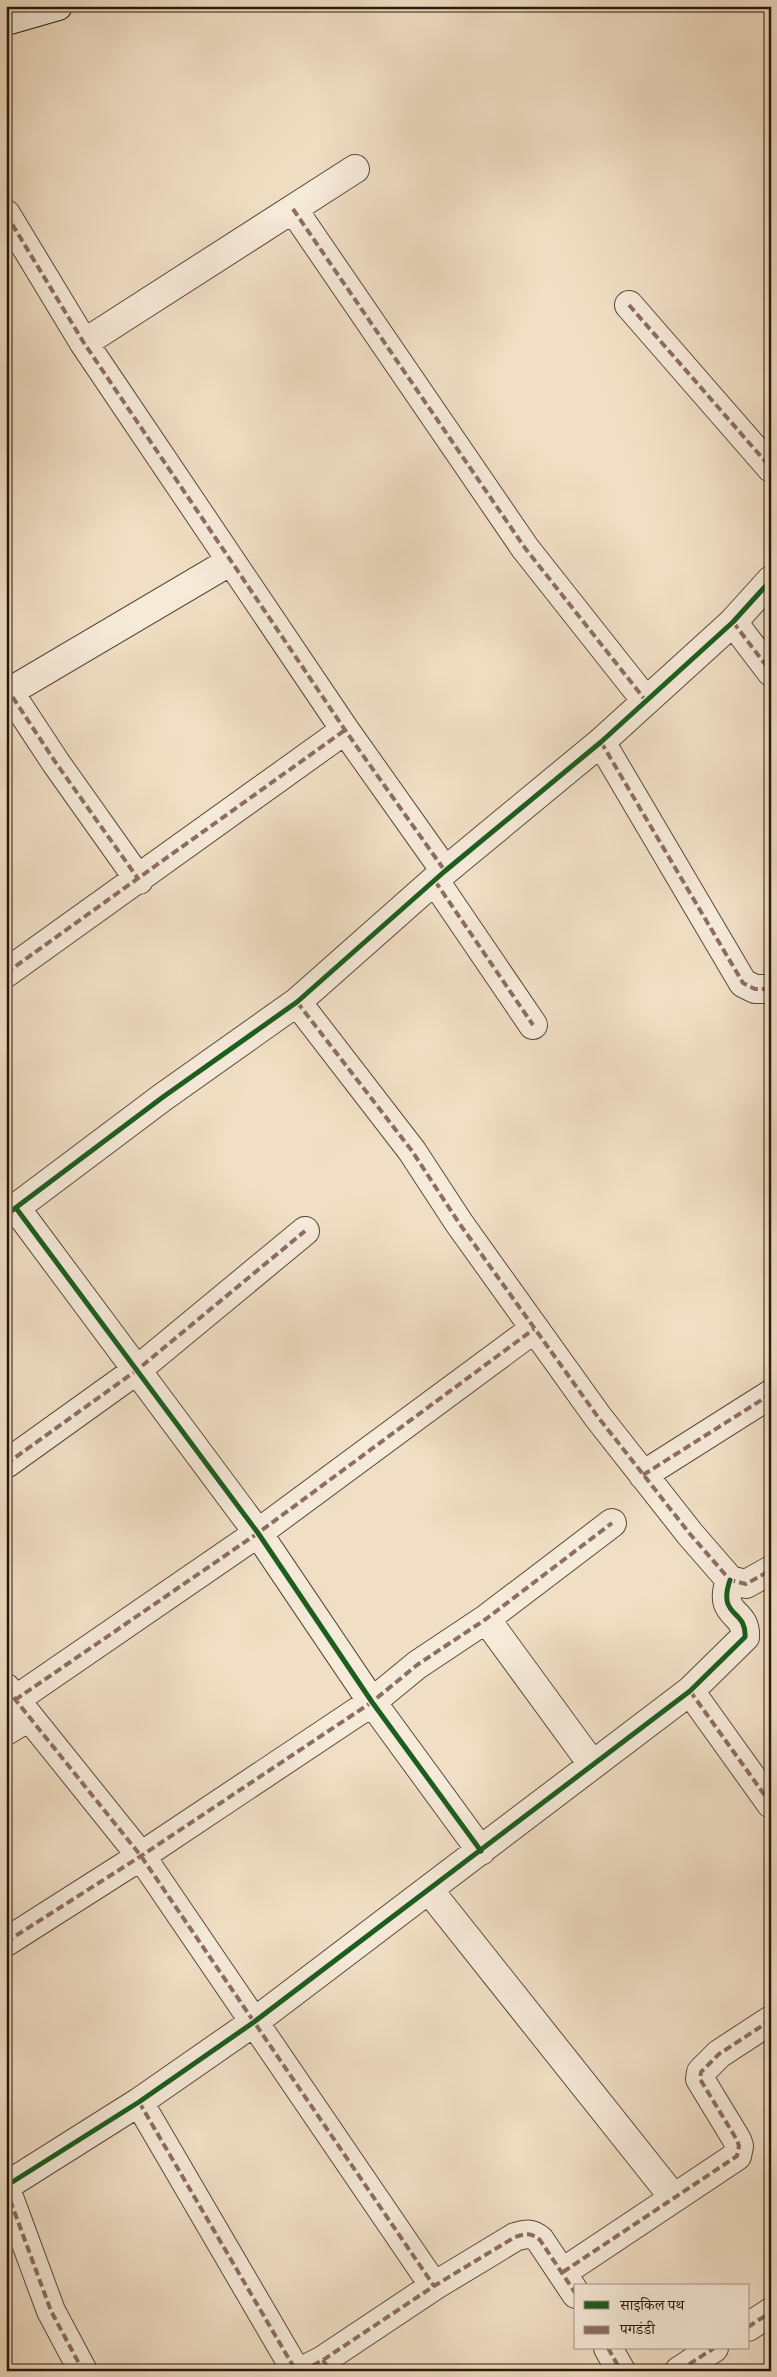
<svg xmlns="http://www.w3.org/2000/svg" width="777" height="2377" viewBox="0 0 777 2377" font-family="'IM FELL Double Pica','Noto Serif Devanagari',serif">
<style>
.lines{fill:none;stroke-linecap:round;stroke-linejoin:round}
.street-casing{stroke:#5a4a3b;stroke-width:30}
.secondary-casing{stroke:#28180d;stroke-width:30}
.street{stroke:#f6ead9;stroke-width:28}
.secondary{stroke:#f6ead9;stroke-width:28}
.quiet{stroke:#8d6e63;stroke-width:4;stroke-dasharray:8 4;stroke-linecap:butt}
.cycleway-casing{stroke:#f6ead9;stroke-width:8}
.cycleway{stroke:#1b5e20;stroke-width:5}
</style>
<rect width="100%" height="100%" fill="#f1dfc5"/>
<filter id="stains"><feTurbulence type="fractalNoise" baseFrequency=".004" numOctaves="4"/><feColorMatrix values="0 0 0 0 .2 0 0 0 0 .09 0 0 0 0 .02 0 0 0 .5 -.17"/></filter>
<radialGradient id="worn" r=".72"><stop offset=".6" stop-color="#630" stop-opacity="0"/><stop offset="1" stop-color="#630" stop-opacity=".3"/></radialGradient>
<g class="lines">
<defs>
<path id="street" d="M293 209 525 548 646 701
M6 214 84 343 345 730 445 871
M629 305 771 468
M84 343 355 169
M733 622 771 672
M6 687 56 763 139 880
M9 692 231 561
M601 742 743 983 755 989H771
M435 881 533 1025
M6 973 345 730
M297 1002 412 1151 459 1223 598 1417 690 1534 730 1580 746 1584 771 1570
M16 1208 258 1533 372 1702 481 1851
M6 1215 163 1097 297 1002 445 871 601 742 733 622 771 580
M6 1464 137 1370 305 1231
M643 1475 771 1394
M486 1619 592 1764
M6 1688 141 1856 434 2286
M690 1691 771 1804
M15 1700 258 1533 534 1329
M6 1731 29 1717
M429 1890 674 2198
M6 1942 141 1856 372 1702 417 1665 486 1619 612 1523
M139 2102 296 2371
M6 2186 139 2102 254 2022 690 1691 745 1637C747 1609 717 1618 730 1580
M6 2189 51 2311 83 2371
M563 2272 737 2156 739 2146 737 2140 700 2079 701 2072 719 2054 771 2020
M748 2327 771 2312
M608 2348 621 2371
M302 2371 323 2360 434 2286 515 2237C525 2234 531 2232 540 2240L576 2294
M679 2371 714 2348"/>
<path id="secondary" d="M6 21 58 6"/>
</defs>
<use href="#street" class="street-casing"/>
<use href="#secondary" class="secondary-casing"/>
<use href="#street" class="street"/>
<use href="#secondary" class="secondary"/>
<path class="quiet" d="M293 209 525 548 646 701
M6 214 84 343 345 730 445 871
M629 305 771 468
M733 622 771 672
M6 687 56 763 139 880
M601 742 743 983 755 989H771
M435 881 533 1025
M6 973 345 730
M297 1002 412 1151 459 1223 598 1417 690 1534 730 1580 746 1584 771 1570
M6 1464 137 1370 305 1231
M643 1475 771 1394
M6 1688 141 1856 434 2286
M690 1691 771 1804
M15 1700 258 1533 534 1329
M6 1942 141 1856 372 1702 417 1665 486 1619 612 1523
M139 2102 296 2371
M6 2189 51 2311 83 2371
M563 2272 737 2156 739 2146 737 2140 700 2079 701 2072 719 2054 771 2020
M748 2327 771 2312
M608 2348 621 2371
M323 2360 330 2371
M302 2371 323 2360 434 2286 515 2237C525 2234 531 2232 540 2240L576 2294
M679 2371 714 2348"/>
<defs>
<path id="cycleway" d="M16 1208 258 1533 372 1702 481 1851
M6 1215 163 1097 297 1002 445 871 601 742 733 622 771 580
M6 2186 139 2102 254 2022 690 1691 745 1637C747 1609 717 1618 730 1580"/>
</defs>
<use href="#cycleway" class="cycleway-casing"/>
<use href="#cycleway" class="cycleway"/>
</g>
<rect width="777" height="2377" fill="none" stroke="#f1dfc5" stroke-width="25"/>
<rect x="8" y="8" width="762" height="2362" fill="none" stroke="#28180d" stroke-width="2.5"/>
<rect x="12" y="12" width="752" height="2352" fill="none" stroke="#28180d"/>
<rect x="574" y="2284" width="175" height="65" fill="#f6ead9" stroke="#a49687"/>
<rect x="584" y="2301" width="25" height="8" fill="#1b5e20" stroke="#a49687"/>
<text x="620" y="2310" font-size="15" fill="#28180d">साइकिल पथ</text>
<rect x="584" y="2326" width="25" height="8" fill="#8d6e63" stroke="#a49687"/>
<text x="620" y="2334" font-size="15" fill="#28180d">पगडंडी</text>
<rect width="100%" height="100%" filter="url(#stains)"/>
<rect width="100%" height="100%" fill="url(#worn)"/>
</svg>
